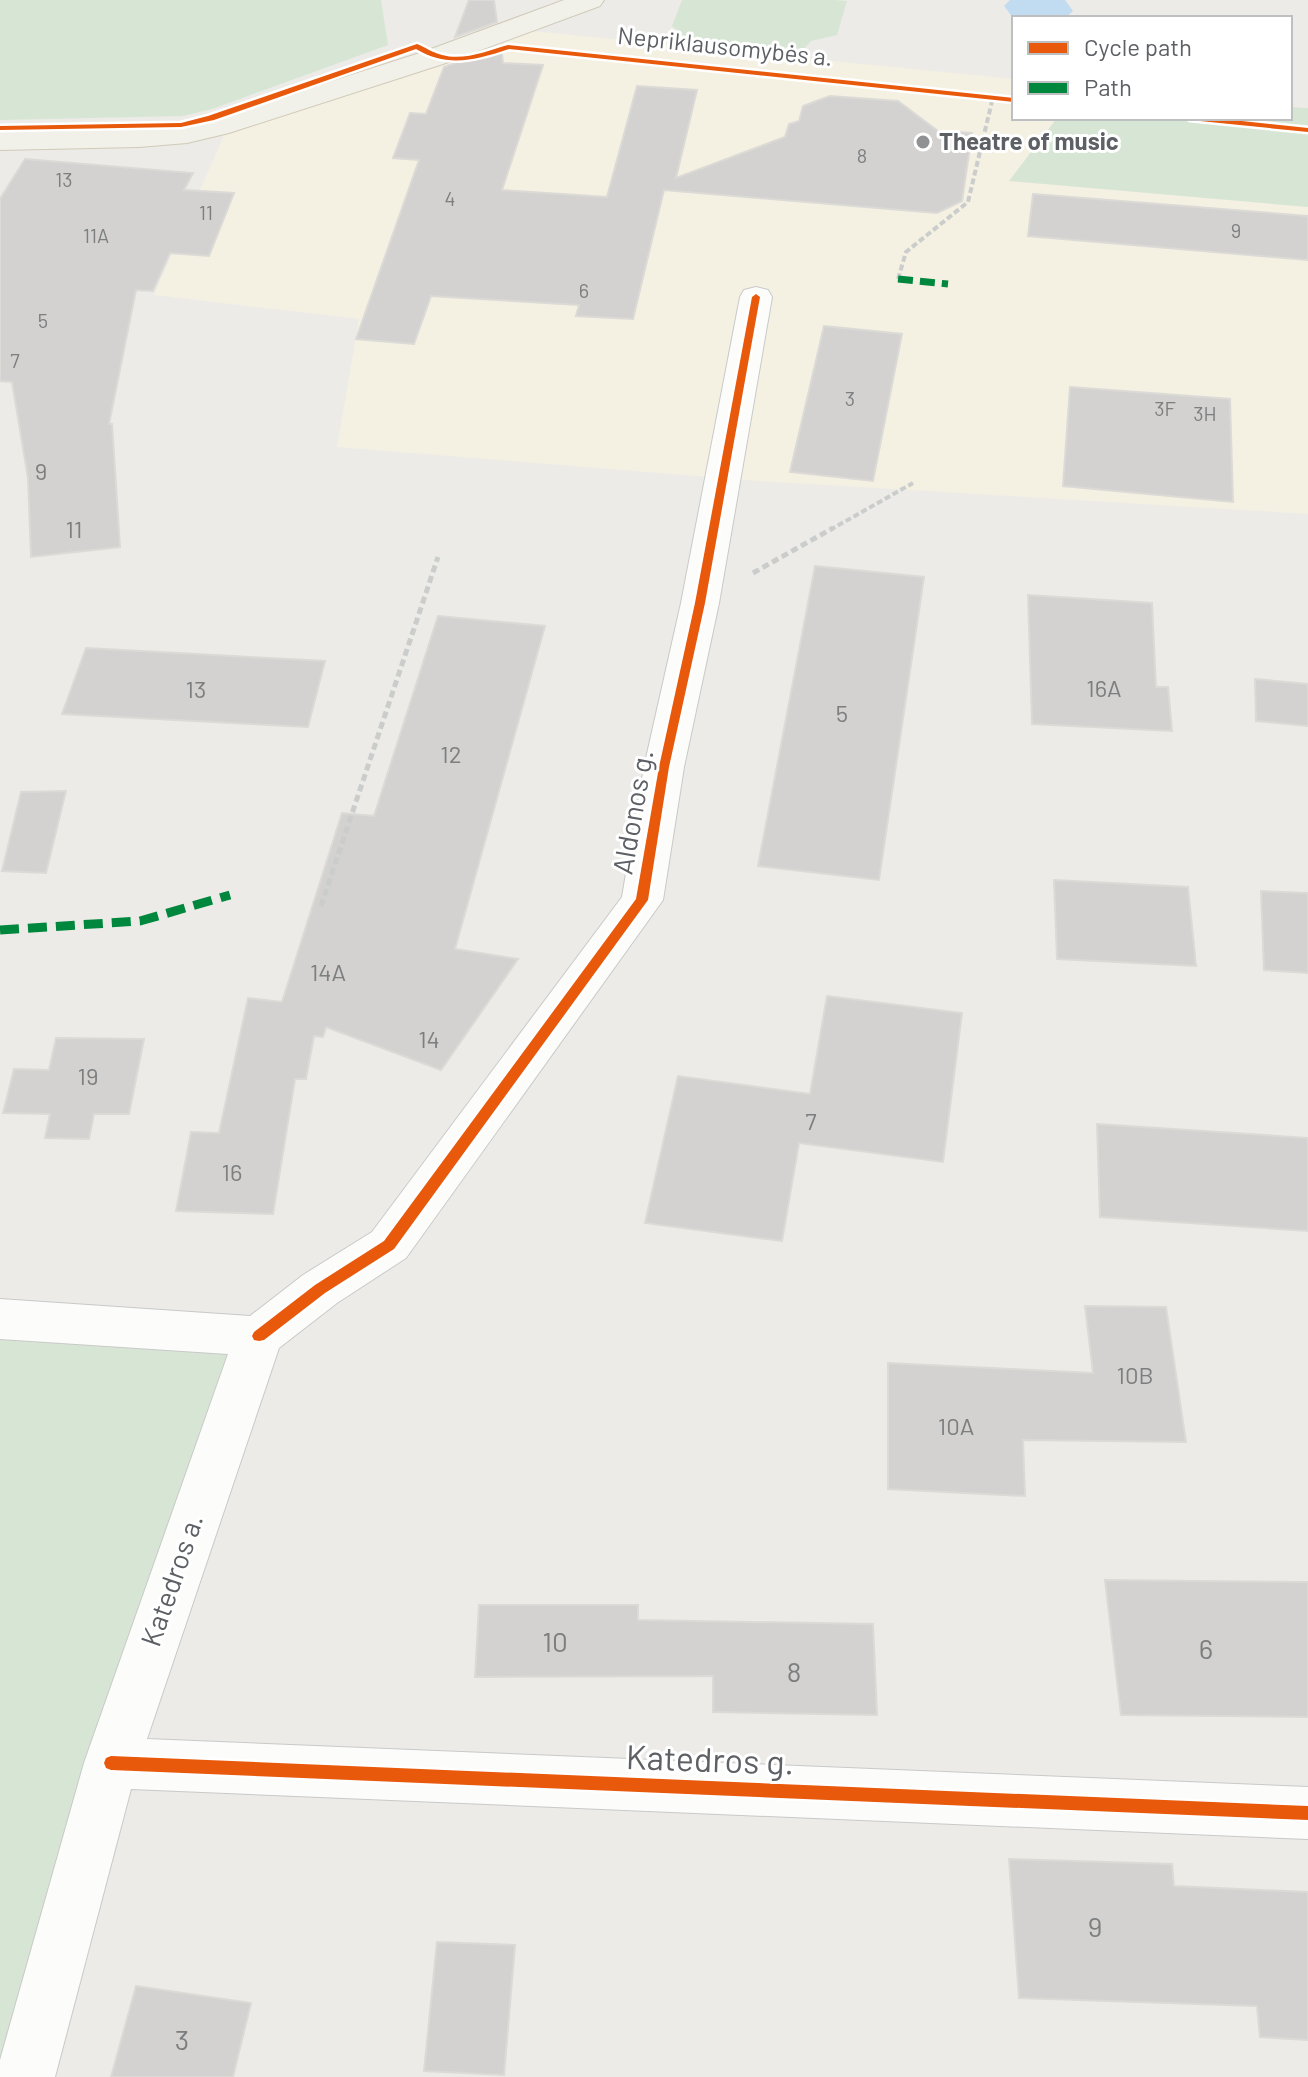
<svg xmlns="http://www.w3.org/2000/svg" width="1308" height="2077" viewBox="0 0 1308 2077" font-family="Barlow,sans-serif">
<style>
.commercial{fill:#f4f0e2}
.green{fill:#d7e6d4}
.water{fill:#c1dcf1}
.building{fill:#d3d2d0;stroke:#dbdad6;stroke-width:2}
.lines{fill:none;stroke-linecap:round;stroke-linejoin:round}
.minor-casing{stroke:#c9c9c9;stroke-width:2}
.major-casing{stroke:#d1cab8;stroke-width:2}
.path-far1{stroke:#cacdcb;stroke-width:4;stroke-dasharray:6 3;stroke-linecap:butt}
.path{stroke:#cacdcb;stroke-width:5;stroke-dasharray:7 4;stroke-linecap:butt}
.minor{fill:#fcfcfb;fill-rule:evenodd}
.major{fill:#f1f0e9;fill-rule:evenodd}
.quiet-far1{stroke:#00873e;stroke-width:7;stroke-dasharray:15 7;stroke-linecap:butt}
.quiet{stroke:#00873e;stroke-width:9;stroke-dasharray:19 9;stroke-linecap:butt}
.cycleway-casing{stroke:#fff;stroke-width:5}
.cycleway{fill:#e8590c;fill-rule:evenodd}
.poi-dot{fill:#8f9192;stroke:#fff;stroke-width:3}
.labels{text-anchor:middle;stroke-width:6;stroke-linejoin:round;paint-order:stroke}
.far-number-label{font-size:20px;fill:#7c7e80}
.far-street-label{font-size:24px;fill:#5d6064;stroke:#fff}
.far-poi-label{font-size:24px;font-weight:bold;fill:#5d6064;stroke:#fff;text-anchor:start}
.number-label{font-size:24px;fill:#7c7e80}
.street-label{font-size:28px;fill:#5d6064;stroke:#fff}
.near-number-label{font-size:28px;fill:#7c7e80}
.near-street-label{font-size:34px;fill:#5d6064;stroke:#fff}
</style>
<rect width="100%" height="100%" fill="#ecebe7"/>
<path class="commercial" d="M512 29 1014 79V118H1057L1010 181 1308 207V514L758 481 337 447 359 319 154 295 229 124Z"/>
<path class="green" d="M0 0H381L388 45 212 109 183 116 0 120Z
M682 0H835L847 1 837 35 811 41 804 49 686 38 672 26Z
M1290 107 1308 108V207L1009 181 1057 118H1290Z
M0 1319 259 1336 25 2077H0Z"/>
<path class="water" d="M1010 0H1065L1073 11 1065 18 1014 19 1004 6Z"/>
<path class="building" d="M469 0H494L497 22 455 37Z
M501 46 503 63 543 65 502 190 607 197 637 86 697 90 676 178 785 137 789 124 799 121 803 106 830 96 898 101 938 131 972 133 962 201 937 213 664 190 633 319 576 316 579 305 431 296 414 344 356 339 419 160 393 158 410 113 426 114 444 67Z
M25 159 193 173 184 190 234 193 209 256 170 253 153 291 136 290 109 424H112L120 547 31 557 28 478 12 382 0 381V199Z
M1033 194 1308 216V260L1028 236Z
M824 326 902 334 873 481 790 472Z
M1070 387 1230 399 1233 502 1063 486Z
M815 566 924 577 879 880 758 866Z
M1028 595 1152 603 1156 687H1168L1172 731 1032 724Z
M438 616 545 626 455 949 518 959 441 1070 326 1027 323 1037 314 1036 306 1079H295L273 1214 176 1211 191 1132 219 1133 248 998 282 1002 342 813 374 816Z
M86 648 325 661 308 727 62 714Z
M1255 679 1308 684V726L1256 721Z
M66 791 46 873 2 871 21 792Z
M1054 880 1188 887 1196 966 1057 959Z
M1261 891 1308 893V973L1264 970Z
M827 996 962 1013 943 1162 799 1143 782 1241 645 1223 678 1076 810 1094Z
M56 1038 144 1039 129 1114H94L89 1139 45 1138 50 1114 3 1113 14 1069 49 1070Z
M1097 1124 1308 1138V1231L1100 1217Z
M1085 1306 1166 1307 1186 1442 1023 1440 1025 1496 888 1489V1363L1093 1373Z
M1105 1580 1308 1582V1717L1121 1715Z
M479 1605H638V1620L873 1624 877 1715 713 1712V1676L475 1677Z
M1009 1859 1172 1864 1174 1886 1308 1892V2040L1260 2037 1257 2006 1019 1998Z
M437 1942 515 1945 504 2075 424 2071Z
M136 1986 251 2003 233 2077H111Z"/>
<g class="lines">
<defs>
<path id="minor" d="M756 287 768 290 772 297 719 603 684 767 663 900 406 1258 337 1303 279 1348 147 1739 1308 1787V1839L131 1789 55 2077H0V2060L84 1763 228 1354 0 1339V1299L250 1316 303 1275 372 1232 622 897 644 767 681 603 740 297 744 290Z"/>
<path id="major" d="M564 0H604L600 6 443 64 229 133 187 143 139 147 0 150V132C73 130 148 134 220 117L423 52Z"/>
</defs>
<use href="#minor" class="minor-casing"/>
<use href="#major" class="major-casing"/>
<path class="path-far1" d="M898 279 906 252 968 202 993 97
M830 530 913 483"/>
<path class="path" d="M753 573 833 528
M321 906 438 557"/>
<use href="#minor" class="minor"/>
<use href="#major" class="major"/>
<path class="quiet-far1" d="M898 279 948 284"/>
<path class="quiet" d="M0 930 140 921 230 895"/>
<defs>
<path id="cycleway" d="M417 44C425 47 433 53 442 55 464 61 487 51 508 45L1014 98V102L509 49C476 60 447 68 416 49L214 120 181 127 0 130V126L181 123 208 116Z
M1186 118H1214L1308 128V132L1190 120Z
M756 294 760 297 705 603 669 767 648 900 394 1249 325 1293 264 1340 259 1341 254 1340 252 1336 254 1332 315 1285 384 1241 636 899 659 767 695 603 752 297Z
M111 1756 1308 1806V1820L111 1770 106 1768 104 1763 106 1758Z"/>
</defs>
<use href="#cycleway" class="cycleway-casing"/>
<use href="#cycleway" class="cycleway"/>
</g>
<circle class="poi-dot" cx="923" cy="142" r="8"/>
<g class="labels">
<g class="far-number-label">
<text x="862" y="163">8</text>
<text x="64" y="187">13</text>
<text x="450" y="206">4</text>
<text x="206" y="220">11</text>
<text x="1236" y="238">9</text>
<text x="96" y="243">11A</text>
<text x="584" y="298">6</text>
<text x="43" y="328">5</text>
<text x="15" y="368">7</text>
<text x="850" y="406">3</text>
<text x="1165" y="416">3F</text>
<text x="1205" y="421">3H</text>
</g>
<g class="far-street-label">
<text transform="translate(725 47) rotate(6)" y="8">Nepriklausomybės a.</text>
</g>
<g class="far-poi-label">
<text x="939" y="150">Theatre of music</text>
</g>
<g class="number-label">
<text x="41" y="480">9</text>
<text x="74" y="538">11</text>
<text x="1104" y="697">16A</text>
<text x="196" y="698">13</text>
<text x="842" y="722">5</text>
<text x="451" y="763">12</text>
<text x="328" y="981">14A</text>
<text x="429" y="1048">14</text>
<text x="88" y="1085">19</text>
<text x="811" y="1130">7</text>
<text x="232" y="1181">16</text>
<text x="1135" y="1384">10B</text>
<text x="956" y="1435">10A</text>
</g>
<g class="street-label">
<text transform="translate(633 812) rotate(-80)" y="10">Aldonos g.</text>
<text transform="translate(172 1580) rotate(-71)" y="10">Katedros a.</text>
</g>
<g class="near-number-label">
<text x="555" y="1652">10</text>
<text x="1206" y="1659">6</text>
<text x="794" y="1682">8</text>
<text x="1095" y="1937">9</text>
<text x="182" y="2050">3</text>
</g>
<g class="near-street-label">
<text transform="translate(710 1760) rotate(2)" y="12">Katedros g.</text>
</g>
</g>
<rect x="1012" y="16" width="280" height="104" fill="#ffffff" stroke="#bebfc1" stroke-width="2"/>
<rect x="1028" y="42" width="40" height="12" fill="#e8590c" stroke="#bebfc1" stroke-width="2"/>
<text x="1084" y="56" font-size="24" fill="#5d6064">Cycle path</text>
<rect x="1028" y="82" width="40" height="12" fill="#00873e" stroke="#bebfc1" stroke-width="2"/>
<text x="1084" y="96" font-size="24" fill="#5d6064">Path</text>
</svg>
